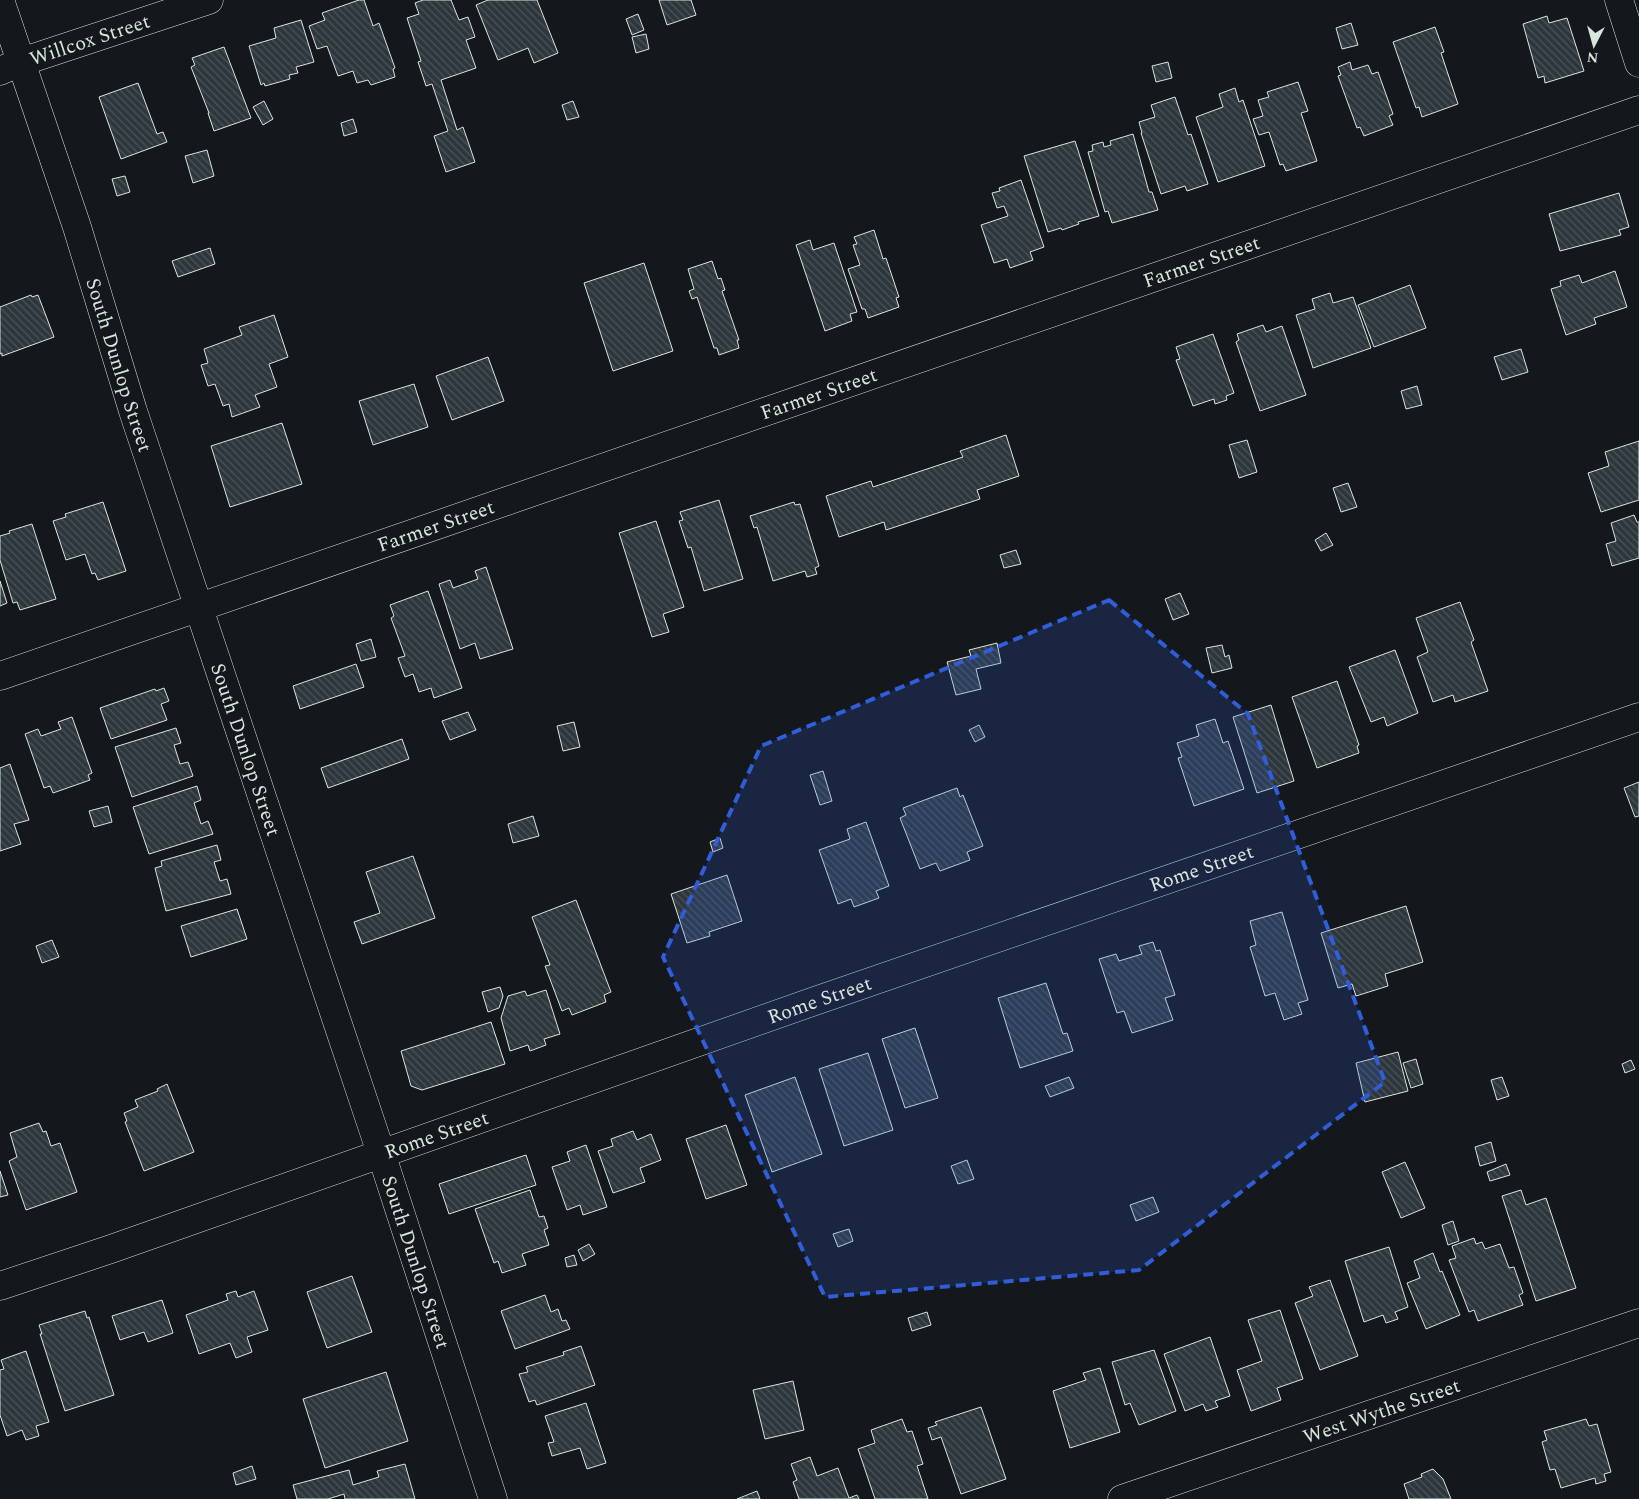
<svg xmlns="http://www.w3.org/2000/svg" width="1639" height="1499" viewBox="0 0 1639 1499" font-family="Spectral,serif">
<style>
.building{fill:url(#building-back-hatch);stroke:#d8e6dc}
.lines{fill:none;stroke-linecap:round;stroke-linejoin:round}
.minor-casing{stroke:#d8e6dc;stroke-width:29}
.major-casing{stroke:#d8e6dc;stroke-width:29}
.minor{stroke:#14181c;stroke-width:28}
.major{stroke:#14181c;stroke-width:28}
.marked{fill:#305dd8;fill-opacity:0.2;stroke:#305dd8;stroke-width:4;stroke-dasharray:10 6;stroke-linejoin:round}
.labels{text-anchor:middle;stroke-width:4;stroke-linejoin:round;paint-order:stroke}
.street-label{font-size:20px;fill:#d8e6dc;stroke:#14181c}
</style>
<defs>
<pattern id="building-back-hatch" width="6" height="6" patternUnits="userSpaceOnUse" patternTransform="scale(1.25)"><rect width="6" height="6" fill="#2c363c"/><path d="M-1 5l2 2M0 0l6 6M5-1l2 2" fill="none" stroke="#4a5358"/></pattern>
</defs>
<rect width="100%" height="100%" fill="#14181c"/>
<path class="building" d="M359 0H364L373 26 379 23 395 68 393 69 395 77 371 85 368 80 357 83 353 71 338 76 327 46 317 49 309 26 325 20 322 13Z
M423 0H451L459 20 468 17 475 37 466 40 476 68 441 80 457 130 463 127 475 162 446 172 434 136 448 131 432 84 426 86 418 62 421 61 407 18 419 14 415 3Z
M488 0H537L558 53 534 63 528 48 498 60 476 5Z
M659 0H691L696 15 667 25Z
M638 14 644 30 632 35 626 19Z
M1547 16 1549 23 1567 18 1584 71 1545 83 1544 76 1538 78 1523 24Z
M301 20 314 62 296 67 298 73 289 75 290 79 265 86 264 83 261 85 249 46 276 38 274 28Z
M1351 23 1358 45 1342 49 1336 28Z
M1435 27 1444 52 1441 53 1458 104 1422 117 1419 107 1416 108 1393 42Z
M646 34 649 49 636 53 632 37Z
M224 47 251 118 214 131 208 113H209L191 67 195 65 192 58Z
M1168 62 1172 78 1156 82 1152 66Z
M1350 62 1352 70 1368 65 1372 74 1378 72 1393 114 1389 116 1393 125 1364 136 1360 127 1357 128 1338 76 1341 75 1338 67Z
M1298 82 1308 111 1301 113 1317 161 1286 171 1283 164 1280 165 1269 132 1259 135 1253 119 1263 116 1258 100 1269 97 1267 92Z
M138 83 157 134 163 132 167 142 121 159 99 97Z
M1235 88 1239 102 1243 100 1265 166 1218 182 1196 117 1223 107 1219 94Z
M1175 97 1188 135 1191 134 1208 184 1187 191 1185 186 1161 194 1141 133H1142L1139 122 1155 117 1151 105Z
M264 101 273 119 263 125 253 107Z
M573 101 579 117 567 120 562 105Z
M353 119 357 132 344 136 341 123Z
M1133 134 1149 192H1152L1158 210 1112 223 1108 211 1105 212 1088 152 1093 151 1092 145 1103 142 1104 147 1111 145 1110 141Z
M1075 141 1099 216 1078 222 1079 224 1062 230 1061 228 1048 232 1024 156Z
M207 150 214 176 193 183 185 156Z
M125 176 130 192 117 196 112 179Z
M1021 180 1044 247 1030 252 1033 260 1010 268 1007 259 994 263 981 225 1008 216 1004 206 997 208 992 193 1000 191 999 188Z
M1619 193 1629 227 1619 230 1621 235 1560 251 1549 214Z
M874 230 883 259 886 258 899 297 896 298 899 307 868 318 865 309H862L848 269 860 265 853 245 857 244 854 237Z
M810 240 813 250 834 243 857 312 850 314 852 321 825 331 796 245Z
M210 248 215 264 178 277 172 261Z
M712 261 718 279 721 278 725 290 722 291 739 340H737L739 348 719 355 717 348H714L697 297 692 299 689 291 694 289 688 269Z
M644 263 673 351 613 371 584 283Z
M1615 271 1627 307 1594 318 1596 324 1566 335 1551 289 1561 286 1560 281 1579 275 1582 283Z
M1410 285 1426 328 1374 347 1358 305Z
M1330 293 1333 303 1353 297 1371 348 1313 368 1296 315 1315 309 1312 299Z
M31 295 32 297 38 295 54 337 2 356V353L0 354V307Z
M274 315 288 357 269 364 277 387 255 395 260 407 232 417 229 404 223 406 215 384 208 386 201 365 208 363 204 349 242 335 239 327Z
M1263 325 1266 332 1282 326 1306 395 1260 411 1236 342 1239 340 1237 334Z
M1213 334 1234 393 1226 396 1227 400 1215 404 1214 399 1193 406 1176 360 1180 359 1176 347Z
M1521 349 1528 372 1502 380 1494 357Z
M488 357 504 401 452 420 436 376Z
M414 384 428 427 373 445 359 401Z
M1417 386 1422 405 1406 409 1401 391Z
M282 423 302 484 230 507 211 446Z
M1006 435 1019 476 977 490 980 499 886 530 884 522 839 537 826 496 871 481 873 487 963 457 960 451Z
M1247 440 1257 472 1239 478 1229 445Z
M1639 441V500L1601 512 1588 473 1609 466 1605 452Z
M1348 483 1357 507 1341 512 1333 488Z
M719 500 743 579 704 591 691 547 688 548 679 521 683 520 680 512Z
M103 502 126 571 98 580 95 573 92 574 85 554 66 560 53 521 66 517 65 514Z
M794 502 795 505 800 504 819 566 815 568 817 574 807 577 805 571 773 581 757 527 754 528 750 516Z
M1634 515 1637 522H1639V558L1612 566 1606 544 1616 541 1611 523Z
M656 521 684 607 663 614 669 632 652 637 619 533Z
M32 524 56 599 20 610 17 602 13 603 0 560V536L10 533 9 531Z
M1326 533 1333 545 1321 551 1315 540Z
M1016 550 1021 564 1004 568 1000 555Z
M486 567 513 649 480 659 475 643 460 649 439 584 450 580 453 588 478 579 475 571Z
M0 581 7 603 0 606Z
M428 591 462 688 434 698 431 688 419 692 413 674 405 677 398 658 405 656 391 618 394 616 390 605Z
M1180 593 1189 614 1173 620 1165 599Z
M1460 602 1474 640 1471 642 1488 691 1455 702 1453 695 1433 702 1417 657 1428 652 1416 618Z
M371 639 376 657 361 661 356 644Z
M997 643 1001 663 976 669 981 689 956 695 947 662 971 656 969 650Z
M1222 645 1225 657 1229 655 1232 668 1212 673 1206 648Z
M1395 650 1418 713 1387 726 1384 717 1371 722 1349 667Z
M356 664 364 687 300 709 293 686Z
M1337 681 1359 745 1357 746 1359 753 1317 768 1292 697Z
M164 688 169 701 161 704 167 720 111 739 100 708 155 689 156 691Z
M1271 705 1294 781 1257 793 1233 717Z
M468 712 476 730 450 740 442 721Z
M72 717 92 773 88 775 90 780 53 793 50 786 44 788 25 734 38 729 41 736 61 729 58 722Z
M1215 719 1223 743 1228 741 1244 789 1194 806 1178 758 1182 757 1177 743 1199 736 1196 725Z
M574 722 580 747 563 751 557 726Z
M979 725 985 737 975 742 969 730Z
M176 728 181 743 174 745 180 764 188 762 193 776 132 797 115 747Z
M402 739 409 759 328 788 321 768Z
M10 764 29 820 14 824 21 844 0 851V768Z
M823 771 832 801 820 805 810 775Z
M1639 782V816L1635 817 1624 788Z
M197 786 201 800 194 803 201 824 208 821 213 834 149 854 133 807Z
M957 788 960 797 963 795 983 846 967 852 970 860 940 871 936 863 920 869 900 818 906 815 903 808Z
M108 806 112 822 94 827 89 811Z
M533 816 539 836 513 843 508 824Z
M866 822 889 886 876 891 879 898 854 907 851 899 838 904 819 850 850 839 847 829Z
M720 838 723 848 713 852 710 842Z
M217 845 221 860 214 862 220 881 227 879 231 894 166 911 155 868 162 866 161 861Z
M413 856 435 918 362 944 354 922 380 913 366 872Z
M727 875 742 921 709 932 710 936 687 943 671 894Z
M576 900 611 992 604 995 606 1002 572 1015 569 1008 562 1011 545 966 550 965 532 917Z
M1406 906 1423 962 1385 974 1388 986 1356 996 1352 984 1338 988 1321 933Z
M237 909 247 939 191 957 181 926Z
M1282 912 1308 1000 1298 1003 1302 1014 1284 1020 1275 993 1265 996 1250 947 1256 945 1250 921Z
M52 940 59 957 42 963 36 946Z
M1153 942 1156 951 1160 950 1175 995 1165 998 1173 1020 1132 1033 1124 1011 1117 1013 1099 959 1116 954 1119 961 1142 954 1139 946Z
M1046 983 1063 1034 1067 1033 1073 1051 1020 1068 998 998Z
M500 987 503 996 499 1008 488 1012 482 992Z
M546 990 560 1034 544 1039 546 1045 530 1051 528 1045 510 1051 501 1018 508 996 525 991 527 996Z
M491 1022 505 1064 422 1090 411 1086 401 1051Z
M915 1028 938 1098 905 1108 882 1039Z
M1398 1052 1408 1091 1365 1102 1356 1063Z
M868 1053 893 1130 844 1146 819 1069Z
M1416 1059 1423 1084 1411 1088 1403 1063Z
M1631 1060 1635 1069 1625 1073 1622 1064Z
M795 1077 822 1154 772 1172 745 1095Z
M1069 1077 1074 1088 1050 1097 1045 1086Z
M1502 1077 1509 1096 1497 1100 1491 1080Z
M167 1084 194 1152 144 1171 125 1122 127 1121 124 1113 138 1107 135 1100 158 1091 157 1089Z
M39 1123 43 1132 46 1131 51 1146 60 1143 77 1192 26 1210 9 1161 17 1157 10 1133Z
M726 1125 747 1185 706 1199 686 1139Z
M633 1131 637 1140 651 1134 661 1160 640 1168 645 1182 613 1193 598 1151 613 1146 611 1139Z
M1491 1142 1496 1161 1480 1166 1475 1147Z
M586 1145 607 1207 583 1215 580 1205 567 1210 552 1167 570 1161 567 1152Z
M526 1155 536 1185 449 1214 439 1184Z
M967 1160 974 1179 958 1184 951 1166Z
M1405 1162 1425 1208 1401 1218 1382 1172Z
M1506 1164 1510 1175 1490 1181 1487 1172Z
M0 1171 8 1195 0 1197Z
M530 1190 539 1217 544 1216 548 1228 544 1230 549 1245 522 1254 526 1265 502 1273 498 1261 494 1263 475 1209Z
M1521 1190 1526 1205 1546 1198 1576 1288 1536 1301 1502 1196Z
M1153 1197 1159 1212 1136 1221 1130 1205Z
M1453 1221 1459 1241 1448 1245 1442 1225Z
M849 1229 853 1241 838 1247 833 1234Z
M1474 1238 1476 1244 1482 1242 1485 1249 1500 1244 1509 1268 1514 1267 1523 1293 1519 1295 1523 1305 1478 1321 1474 1310 1469 1312 1449 1260 1456 1258 1452 1246Z
M589 1244 595 1254 583 1261 578 1250Z
M1389 1247 1408 1307 1395 1312 1398 1319 1386 1323 1383 1315 1364 1322 1345 1261Z
M1433 1253 1440 1272 1442 1271 1460 1315 1426 1329 1407 1283 1420 1278 1414 1261Z
M574 1255 577 1265 567 1267 565 1258Z
M352 1276 372 1332 327 1348 307 1292Z
M1330 1280 1358 1356 1320 1370 1295 1303 1313 1296 1309 1287Z
M236 1291 238 1297 254 1291 268 1330 247 1337 252 1352 236 1358 230 1343 199 1354 186 1315 228 1300 226 1294Z
M545 1295 551 1312 558 1309 562 1321 566 1320 570 1329 515 1349 501 1311Z
M162 1300 173 1333 148 1342 144 1332 120 1340 112 1316Z
M1280 1310 1303 1379 1277 1388 1281 1400 1251 1411 1237 1370 1262 1361 1248 1320Z
M85 1311 87 1318 89 1317 114 1395 65 1411 40 1334H42L39 1325Z
M927 1312 931 1325 912 1331 908 1318Z
M1210 1337 1230 1396 1215 1401 1218 1407 1206 1411 1203 1404 1185 1411 1164 1354Z
M581 1346 595 1385 537 1405 535 1400 529 1402 519 1374 528 1372 526 1367 564 1355 563 1352Z
M1154 1350 1176 1411 1139 1425 1130 1403 1125 1405 1112 1362Z
M26 1351 49 1422 36 1426 39 1436 26 1440 22 1430 7 1436 0 1415V1370L4 1369 1 1360Z
M1100 1368 1120 1432 1070 1448 1053 1391 1086 1380 1083 1373Z
M386 1372 408 1441 325 1468 303 1399Z
M793 1381 804 1430 765 1439 753 1390Z
M586 1403 606 1463 587 1469 580 1448 552 1456 548 1443 554 1442 545 1416Z
M981 1407 1006 1479 961 1494 941 1437 932 1440 928 1428 937 1425 935 1422Z
M902 1419 907 1432 912 1431 923 1464 917 1466 928 1499H875L858 1449 875 1443 871 1430Z
M1586 1419 1589 1426 1597 1424 1611 1472 1604 1474 1606 1481 1596 1484 1595 1478 1561 1488 1555 1469 1550 1470 1542 1442 1547 1440 1544 1431Z
M810 1457 817 1476 838 1468 849 1498 857 1495 859 1499H799L793 1482 797 1480 791 1464Z
M405 1464 415 1499H345L344 1494 328 1499H297L293 1485 349 1470 353 1485 379 1477 377 1471Z
M252 1466 256 1479 236 1485 233 1473Z
M1433 1469 1443 1479 1451 1499H1409L1404 1484 1422 1477 1421 1474Z
M757 1491 760 1499H737Z"/>
<g class="lines">
<defs>
<g id="minor">
<path id="s1" d="M0 0 77 227 133 411 381 1153 493 1499"/>
<path d="M1619 0 1639 63"/>
<path id="s2" d="M0 71 21 62 209 0"/>
<path id="s3" d="M0 676 1639 110"/>
<path id="s4" d="M0 1286 111 1249 812 1002 1639 717"/>
</g>
<g id="major">
<path id="s5" d="M1122 1499 1639 1323"/>
</g>
</defs>
<use href="#minor" class="minor-casing"/>
<use href="#major" class="major-casing"/>
<use href="#minor" class="minor"/>
<use href="#major" class="major"/>
</g>
<path class="marked" d="M1109 600 1248 714 1385 1082 1139 1270 825 1297 663 957 761 746Z"/>
<g class="labels">
<g class="street-label">
<text dy="7" stroke="none"><textPath href="#s2" startOffset="95">Willcox Street</textPath></text>
<text dy="7" stroke="none"><textPath href="#s3" startOffset="1271">Farmer Street</textPath></text>
<text dy="7" stroke="none"><textPath href="#s1" startOffset="384">South Dunlop Street</textPath></text>
<text dy="7" stroke="none"><textPath href="#s3" startOffset="866">Farmer Street</textPath></text>
<text dy="7" stroke="none"><textPath href="#s3" startOffset="461">Farmer Street</textPath></text>
<text dy="7" stroke="none"><textPath href="#s1" startOffset="789">South Dunlop Street</textPath></text>
<text dy="7" stroke="none"><textPath href="#s4" startOffset="1272">Rome Street</textPath></text>
<text dy="7" stroke="none"><textPath href="#s4" startOffset="868">Rome Street</textPath></text>
<text dy="7" stroke="none"><textPath href="#s4" startOffset="462">Rome Street</textPath></text>
<text dy="7" stroke="none"><textPath href="#s1" startOffset="1329">South Dunlop Street</textPath></text>
<text dy="7" stroke="none"><textPath href="#s5" startOffset="274">West Wythe Street</textPath></text>
</g>
</g>
<g transform="translate(1594 45) rotate(186)" stroke="#14181c" stroke-width="4" paint-order="stroke">
<path d="M0-4L9 19L0 12L-9 19Z" fill="#d8e6dc"/>
<text y="-8" font-size="14" font-weight="bold" text-anchor="middle" fill="#d8e6dc">N</text>
</g>
</svg>
